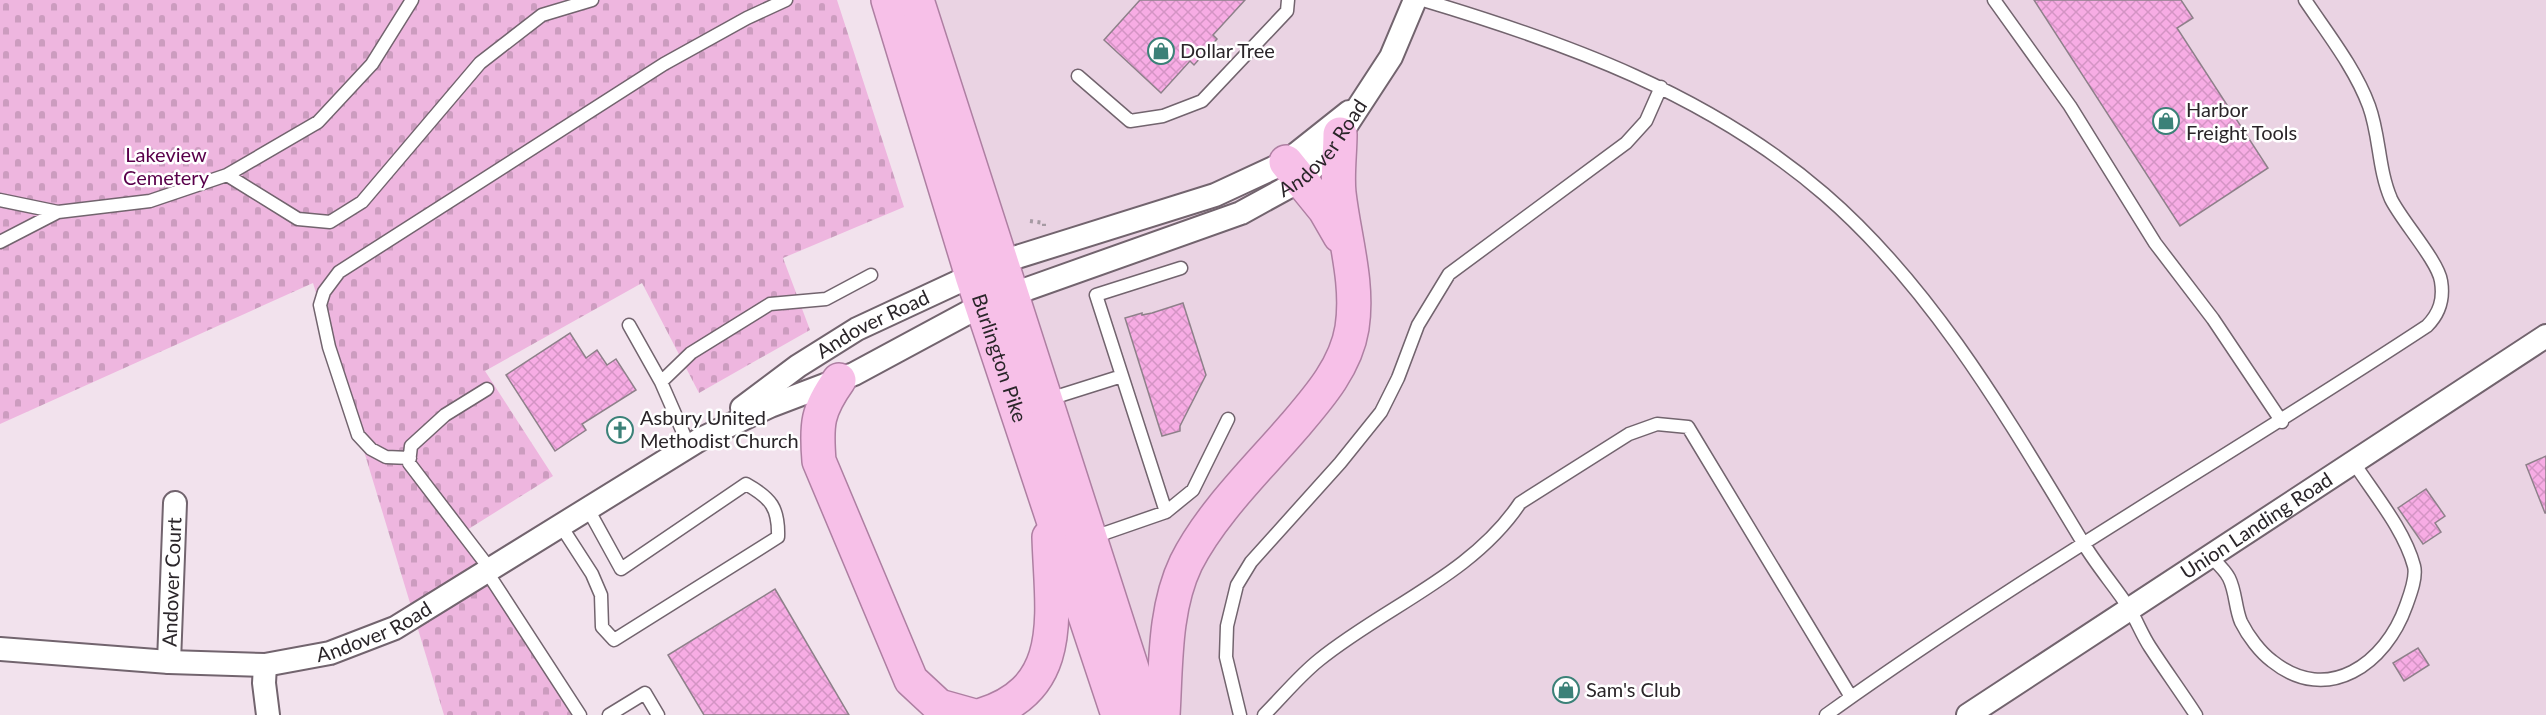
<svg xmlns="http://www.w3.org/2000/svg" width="2546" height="715" viewBox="0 0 2546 715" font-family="Lato,sans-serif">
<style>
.built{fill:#ead3e3}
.cemetery{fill:url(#cemetery-stones)}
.building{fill:url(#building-cross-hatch);stroke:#8e808a;stroke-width:1.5}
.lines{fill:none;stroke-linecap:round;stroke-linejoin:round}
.service-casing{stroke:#72646e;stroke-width:15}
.minor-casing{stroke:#72646e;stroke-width:26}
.trunk-casing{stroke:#ae7fa2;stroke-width:36}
.path{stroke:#a69aa3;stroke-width:4;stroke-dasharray:3 4.5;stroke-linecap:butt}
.service{stroke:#fff;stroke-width:12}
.minor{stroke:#fff;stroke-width:22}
.trunk{stroke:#f7c0e8;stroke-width:33}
.labels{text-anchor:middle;stroke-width:5;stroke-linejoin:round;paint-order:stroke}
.poi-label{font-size:20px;fill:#2a2529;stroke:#fff;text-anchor:start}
.park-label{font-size:20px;fill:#59004b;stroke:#fff}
.street-label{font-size:20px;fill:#2a2529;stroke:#fff}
</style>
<defs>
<pattern id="cemetery-stones" width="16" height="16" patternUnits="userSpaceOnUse" patternTransform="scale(1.5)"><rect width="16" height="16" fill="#eeb6df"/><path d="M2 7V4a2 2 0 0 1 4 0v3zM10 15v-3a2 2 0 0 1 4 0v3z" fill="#cc9cbf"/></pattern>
<pattern id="building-cross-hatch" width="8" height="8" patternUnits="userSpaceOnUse" patternTransform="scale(1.5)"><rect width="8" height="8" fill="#f7ace4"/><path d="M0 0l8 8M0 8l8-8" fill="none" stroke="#d494c4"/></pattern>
</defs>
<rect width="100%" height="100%" fill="#f2e2ed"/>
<path class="built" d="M917 0H2546V715H1147Z"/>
<path class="cemetery" d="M0 0H837L904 207 783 258 810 330 699 393 642 283 485 371 553 476 467 530 571 715H444L313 283 0 424Z"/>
<path class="building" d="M1140 0H1245L1213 35 1217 39 1194 65 1190 61 1161 93 1104 40Z
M2034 0H2181L2193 18 2177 28 2268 168 2180 226Z
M1183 303 1206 375 1180 426V431L1162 436 1125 318 1142 313V315L1152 313Z
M570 333 586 358 597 350 607 365 616 359 636 390 582 424 586 430 555 451 506 375Z
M2546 456V513H2545L2526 465Z
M2426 489 2445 516 2435 523 2441 532 2423 544 2398 508Z
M775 589 849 715H704L668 655Z
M2418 648 2429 665 2404 681 2393 663Z"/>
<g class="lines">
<defs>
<path id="service" d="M1423 0C1567 43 1708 94 1824 194 1933 288 2008 419 2082 541 2096 565 2114 585 2129 608 2137 621 2142 635 2150 647 2165 670 2181 692 2196 715
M1994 0 2070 106 2155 243 2213 319 2282 422
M1078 76 1130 121 1163 116 1202 101 1287 11 1288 0
M227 175 298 219 330 222 362 202 480 63 542 15 592 0
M0 200 58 212
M0 242 58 212 150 201 227 175 318 122 372 64 412 0
M1181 268 1096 295 1166 512 1193 490 1228 419
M629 325 661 382 689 446
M661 382 691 353 770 304 826 299 871 275
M487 389 445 415 411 446 409 463 490 569
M1046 400 1122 376
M410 458 386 457 371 449 358 435 329 347 320 305 324 292 339 272 664 64 747 18 786 0
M561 526 592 574 601 595 602 627 614 640 778 537C779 508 771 498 746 484L621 569 588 509
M1091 538 1166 512
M2211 557C2217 563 2225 570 2229 578 2236 592 2235 608 2241 622 2248 636 2260 652 2272 661 2328 706 2386 663 2406 606 2410 595 2417 577 2414 566 2404 529 2374 494 2354 463
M487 572 580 715
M609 715 645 693 658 715
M1240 715 1226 657 1227 626 1237 585 1251 562 1340 463 1381 412 1398 378 1418 325 1449 274 1626 143 1646 121 1661 87
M1264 715C1282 697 1299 676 1319 660 1384 607 1472 575 1520 503L1629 434 1657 424 1688 427 1851 697
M1826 715C2020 576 2228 457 2427 326 2440 313 2444 299 2441 281 2438 261 2401 220 2391 199 2378 169 2380 136 2369 106 2355 68 2327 33 2305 0"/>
<g id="minor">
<path id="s1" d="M742 408 798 366 857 329 1001 262 1215 195 1286 162 1349 112"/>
<path id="s2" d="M0 649 169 662 265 665 330 653 395 628 699 440 770 406 854 374 982 305 1241 213 1301 180 1329 152 1391 57 1415 0"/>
<path id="s3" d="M169 662 175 503"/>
<path d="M265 665 264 683 268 715"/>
<path id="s4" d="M1968 715 2546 336"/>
</g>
<g id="trunk">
<path id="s5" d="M888 0 972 276 1118 715"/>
<path d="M917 0 1147 715"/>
<path d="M1286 162 1325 210 1340 236"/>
<path d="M839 380C817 411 816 424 819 461L911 680 939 706 971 715"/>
<path d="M982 715C1069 688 1051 611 1049 537"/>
<path d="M1163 715C1166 665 1164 609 1186 563 1211 513 1259 467 1295 425 1319 397 1346 366 1352 328 1359 283 1344 237 1339 193 1337 174 1340 153 1340 134"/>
</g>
</defs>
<use href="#service" class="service-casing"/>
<use href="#minor" class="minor-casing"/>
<use href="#trunk" class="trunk-casing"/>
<path class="path" d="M1030 221 1044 223V226"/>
<use href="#service" class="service"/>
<use href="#minor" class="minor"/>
<use href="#trunk" class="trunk"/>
</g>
<defs>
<symbol id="shop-ring" viewBox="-11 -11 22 22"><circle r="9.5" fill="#fff" stroke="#3b8178" stroke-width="1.5"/><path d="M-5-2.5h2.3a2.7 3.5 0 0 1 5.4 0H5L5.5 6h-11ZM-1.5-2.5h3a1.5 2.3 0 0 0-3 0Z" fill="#3b8178"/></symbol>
<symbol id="church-ring" viewBox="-11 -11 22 22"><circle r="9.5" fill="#fff" stroke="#3b8178" stroke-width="1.5"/><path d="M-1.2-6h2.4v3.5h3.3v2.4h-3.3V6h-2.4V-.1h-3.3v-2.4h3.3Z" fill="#3b8178"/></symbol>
</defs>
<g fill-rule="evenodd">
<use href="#shop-ring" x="1146" y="36" width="30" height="30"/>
<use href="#shop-ring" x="2151" y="106" width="30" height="30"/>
<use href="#church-ring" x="605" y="415" width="30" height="30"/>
<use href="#shop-ring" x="1551" y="675" width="30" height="30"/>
</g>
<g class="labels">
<g class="poi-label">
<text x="1180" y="58">Dollar Tree</text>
<text x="2186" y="117">Harbor<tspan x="2186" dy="23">Freight Tools</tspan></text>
<text x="640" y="425">Asbury United<tspan x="640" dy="23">Methodist Church</tspan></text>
<text x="1586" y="697">Sam's Club</text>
</g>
<g class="park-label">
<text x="166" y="162">Lakeview<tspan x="166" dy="23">Cemetery</tspan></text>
</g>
<g class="street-label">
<text dy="7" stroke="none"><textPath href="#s2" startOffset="1454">Andover Road</textPath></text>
<text dy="7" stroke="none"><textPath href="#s1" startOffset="156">Andover Road</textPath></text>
<text dy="7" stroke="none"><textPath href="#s5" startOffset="375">Burlington Pike</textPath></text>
<text dy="7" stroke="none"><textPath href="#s4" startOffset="345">Union Landing Road</textPath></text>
<text dy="7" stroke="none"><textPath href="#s3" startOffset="80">Andover Court</textPath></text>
<text dy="7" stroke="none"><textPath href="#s2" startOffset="380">Andover Road</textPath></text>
</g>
</g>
</svg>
